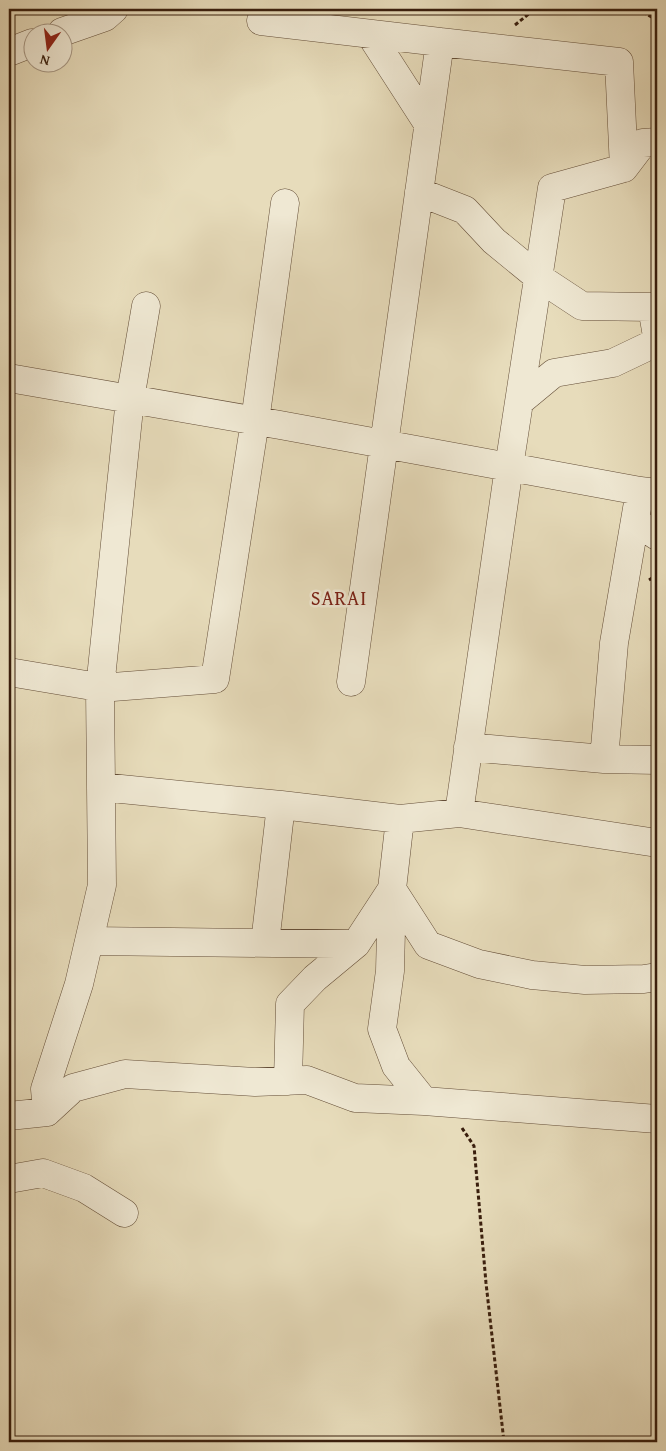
<svg xmlns="http://www.w3.org/2000/svg" width="666" height="1451" viewBox="0 0 666 1451" font-family="'Gentium Book Plus',serif">
<style>
.lines{fill:none;stroke-linecap:round;stroke-linejoin:round}
.minor-casing{stroke:#644e38;stroke-width:29}
.path{stroke:#391e0d;stroke-width:3;stroke-dasharray:4 2.5;stroke-linecap:butt}
.minor{stroke:#efe8d3;stroke-width:28}
.labels{text-anchor:middle;stroke-width:5;stroke-linejoin:round;paint-order:stroke}
.quarter-label{font-size:20px;letter-spacing:1px;fill:#7a1f14;stroke:#efe8d3}
</style>
<rect width="100%" height="100%" fill="#e7dcbb"/>
<filter id="stains"><feTurbulence type="fractalNoise" baseFrequency=".004" numOctaves="4"/><feColorMatrix values="0 0 0 0 .2 0 0 0 0 .09 0 0 0 0 .02 0 0 0 .5 -.17"/></filter>
<radialGradient id="worn" r=".72"><stop offset=".6" stop-color="#630" stop-opacity="0"/><stop offset="1" stop-color="#630" stop-opacity=".3"/></radialGradient>
<g class="lines">
<defs>
<path id="minor" d="M261 21 440 42
M62 32 105 17 114 9
M370 34 428 124
M9 52 32 43
M419 192 465 210 494 241 538 277 582 306 652 307 657 336
M9 378 280 425 640 491 657 493
M519 402 554 373 613 363 657 342
M635 521 657 536
M9 672 92 686
M351 682 440 42 619 62 624 168
M100 688 215 679 255 421 285 203
M468 747 604 759 657 760
M604 759 614 643 640 491
M101 787 281 805 265 943
M281 805 400 819
M459 813 509 467 552 188 624 168 643 143 657 142
M392 889 428 945 479 964 532 975 585 980 644 979 657 977
M392 889 390 971 382 1029 396 1066 424 1101
M89 941 356 944
M288 1081 290 1004 315 978 356 944 392 889 400 819 459 813 657 843
M47 1112 73 1088 125 1074 255 1082 307 1080 355 1098 424 1101 657 1119
M9 1116 47 1112 45 1089 79 984 102 885 100 688 130 399 146 306
M9 1179 43 1173 84 1188 124 1213"/>
</defs>
<use href="#minor" class="minor-casing"/>
<path class="path" d="M637 9 657 20
M515 25 535 9
M649 580 657 575
M462 1128 474 1146 486 1283 504 1442"/>
<use href="#minor" class="minor"/>
</g>
<g class="labels">
<g class="quarter-label">
<text x="339" y="605">SARAI</text>
</g>
</g>
<rect width="666" height="1451" fill="none" stroke="#e7dcbb" stroke-width="30"/>
<rect x="10" y="10" width="646" height="1431" fill="none" stroke="#391e0d" stroke-width="2.5"/>
<rect x="15" y="15" width="636" height="1421" fill="none" stroke="#391e0d"/>
<g transform="translate(48 48) rotate(194)"><circle r="24" fill="#efe8d3" stroke="#a69784"/>
<path d="M0-4L9 19L0 12L-9 19Z" fill="#8f2418"/>
<text y="-8" font-size="14" font-weight="bold" text-anchor="middle" fill="#391e0d">N</text>
</g>
<rect width="100%" height="100%" filter="url(#stains)"/>
<rect width="100%" height="100%" fill="url(#worn)"/>
</svg>
